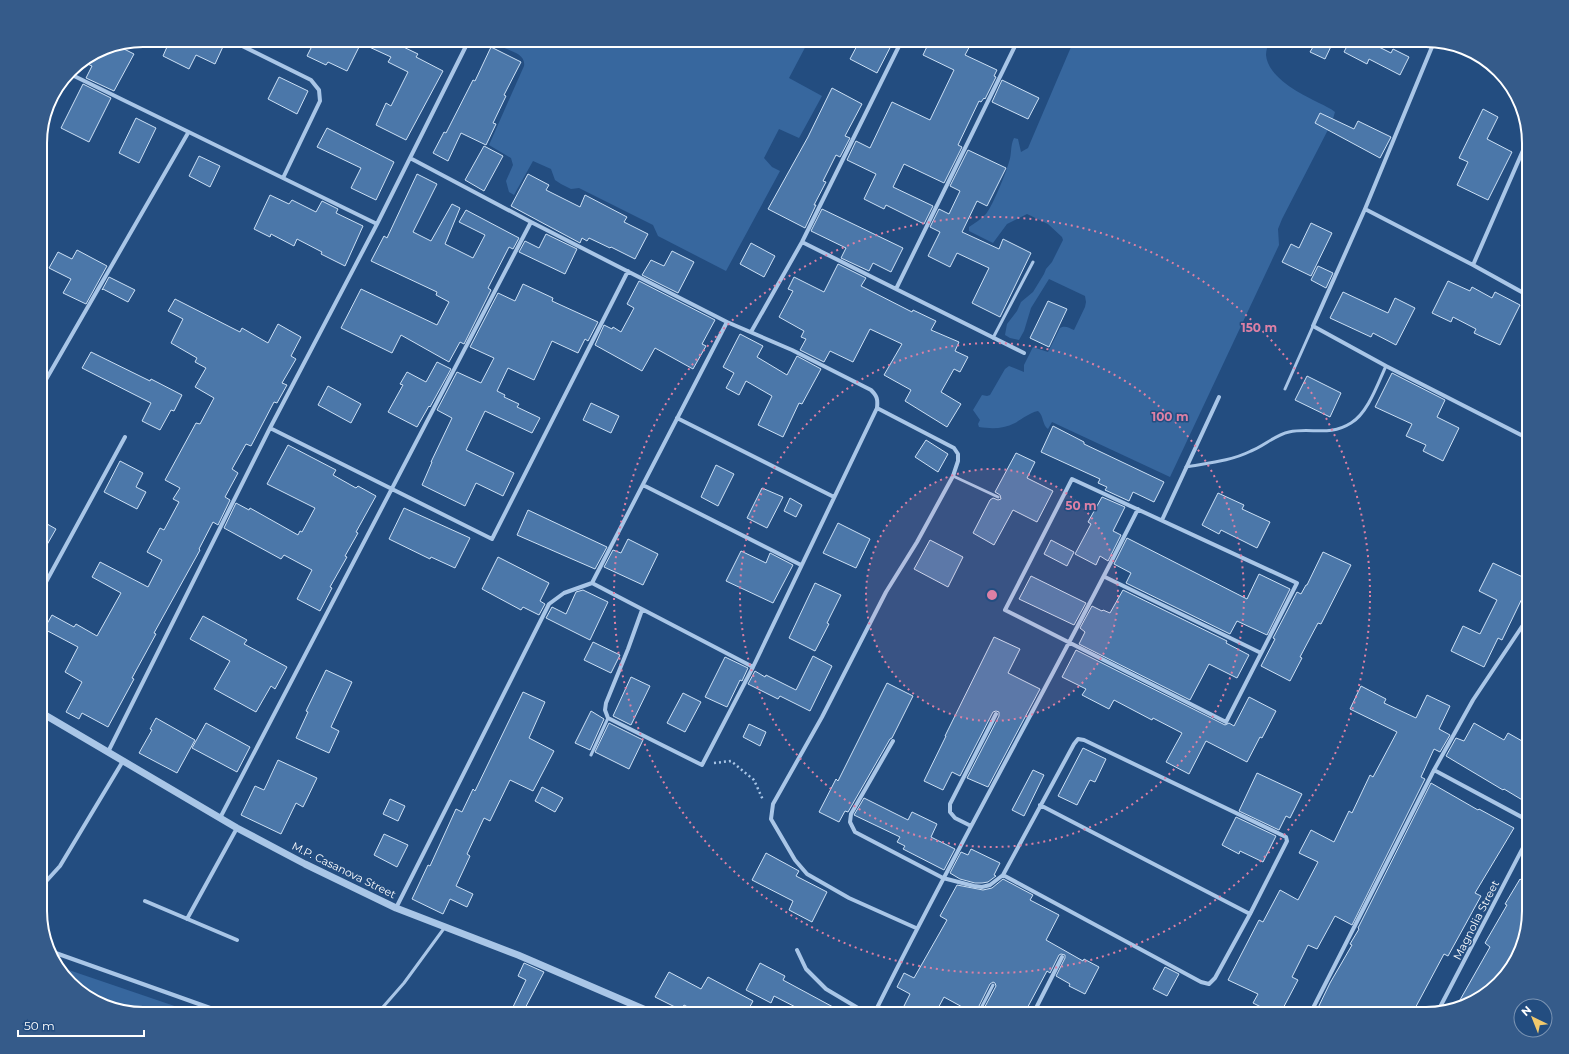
<svg xmlns="http://www.w3.org/2000/svg" width="1569" height="1054" viewBox="0 0 1569 1054" font-family="Montserrat,sans-serif">
<style>
.green{fill:#37679e}
.building{fill:#4b77a9;stroke:#cce0f5}
.lines{fill:none;stroke-linecap:round;stroke-linejoin:round}
.path{stroke:#a9c6e7;stroke-width:2.5;stroke-dasharray:2 3;stroke-linecap:butt}
.service{stroke:#a9c6e7;stroke-width:3}
.minor{stroke:#a9c6e7;stroke-width:4}
.tertiary{stroke:#a9c6e7;stroke-width:7}
.ring{fill:none;stroke:#dd80a5;stroke-width:2;stroke-dasharray:2 4}
.labels{text-anchor:middle;stroke-width:3;stroke-linejoin:round;paint-order:stroke}
.street-label{font-size:11px;fill:#fff;stroke:#234d80}
.rim{fill:none;stroke:#fff;stroke-width:2}
.centre{fill:#dd80a5;stroke:#234d80;stroke-width:2}
.ring-label{font-size:12px;text-anchor:middle;font-weight:bold;fill:#dd80a5;stroke:#234d80;stroke-width:3;stroke-linejoin:round;paint-order:stroke}
</style>
<rect width="100%" height="100%" fill="#234d80"/>
<path class="green" d="M504 40H809L789 78 822 96 799 138 779 129 764 158 772 167 780 171 726 271 658 236 653 225 579 188 571 189 561 184 555 180 551 169 533 161 514 195 509 192 506 181 513 165 511 158 489 145 524 66C526 54 511 51 502 47Z
M1074 40H1269C1268 45 1266 50 1266 55 1268 78 1301 94 1319 103 1325 106 1330 108 1335 112L1332 122 1282 219 1278 229 1279 245 1170 477 1052 422 1048 429C1042 425 1044 416 1038 411 1029 413 1022 419 1015 423 1003 429 992 429 979 427L978 424 980 420 973 410 982 395 987 396 990 395 1005 369 1009 366 1024 372V365L1033 347 1048 352 1060 328C1065 325 1069 328 1074 330L1085 307 1086 302 1085 296 1049 279 1031 308 1024 331 1019 340 1010 338 1005 335 1007 324 1017 311 1021 302 1033 292 1044 274 1046 269 1052 262 1063 240 1062 237 1048 224 1027 214 1007 224 993 243 969 231V227C975 223 981 219 986 214 993 205 1006 173 1009 162 1012 154 1010 146 1014 138L1018 139 1021 152 1028 148Z
M57 966 198 1014H143L86 997Z"/>
<path class="building" d="M170 40H226L215 64 196 55 189 69 163 56Z
M315 40H344L359 47 347 71 328 62 326 65 307 56Z
M354 40H389L418 54 416 57 443 71 406 140 376 125 386 103 391 106 408 72 388 62 391 57Z
M860 40H894L877 73 850 59Z
M930 40H973L965 55 997 70 994 76 996 77 985 99 984 98 981 102 979 101 958 145 962 147 944 183 904 164 893 187 933 206 924 224 886 205 884 209 864 199 876 174 847 160 856 141 870 148 892 102 930 120 954 70 923 55Z
M1317 40H1334L1325 59 1310 52Z
M1350 40H1365L1391 53 1393 49 1409 57 1400 75 1369 59 1367 64 1344 52Z
M116 45 134 54 114 91 86 78 92 66 83 62 104 48Z
M491 47 521 62 504 95 506 96 493 123 496 124 486 145 461 133 448 161 433 153 444 132 446 133 473 80 475 81Z
M279 77 308 91 297 114 268 99Z
M1002 80 1039 98 1028 119 992 102Z
M83 84 111 98 89 142 61 128Z
M832 88 862 104 845 136 850 138 840 157 836 155 823 181 826 182 814 205H816L805 228 768 209 808 137Z
M1483 109 1498 117 1487 139 1512 152 1488 200 1457 185 1468 162 1459 158Z
M1320 113 1354 129 1358 121 1391 137 1380 158 1315 123Z
M136 118 156 128 139 163 119 153Z
M327 128 394 162 376 200 351 188 361 168 317 147Z
M484 146 503 156 484 191 465 180Z
M968 150 1006 168 987 206 977 201 962 232 999 249 1003 239 1031 253 1000 317 972 303 989 268 957 253 950 267 928 256 940 232 930 227 939 209 949 214 960 191 950 186Z
M199 156 220 166 210 187 189 176Z
M417 174 437 184 413 232 431 241 452 204 460 208 445 244 473 258 485 235 459 222 466 210 519 238 513 249 509 247 488 288 491 290 464 344 460 342 449 362 401 335 392 353 341 328 361 289 437 325 449 302 436 295 437 292 371 261 384 236 387 238Z
M528 174 549 185 546 190 580 207 585 195 627 217 624 222 648 234 635 259 611 247 610 248 589 238 587 241 582 238 580 243 511 206Z
M270 195 289 204 292 200 316 212 322 201 338 209 336 213 363 226 345 266 321 254 322 252 297 239 294 246 271 234 270 237 254 229Z
M822 209 903 248 891 272 873 263 869 271 841 258 846 248 811 231Z
M1311 223 1332 233 1311 276 1282 262 1291 244 1299 248Z
M546 234 577 249 565 274 519 252 525 241 539 248Z
M751 243 775 256 764 277 740 264Z
M77 250 107 266 86 304 63 293 71 279 49 268 58 252 72 259Z
M672 251 694 262 678 293 642 275 651 260 664 266Z
M838 264 866 278 861 286 912 312 913 310 936 321 931 330 959 342 955 351 968 357 960 372 954 369 941 392 961 404 947 427 905 401 911 390 884 375 902 344 870 329 853 362 830 351 824 362 800 350 806 339 801 337 804 331 779 317 793 291 788 289 794 277 824 292Z
M1318 266 1333 273 1326 288 1311 280Z
M109 277 135 290 128 302 103 289 102 290Z
M639 281 715 320 702 344 706 346 693 369 655 348 642 371 595 345 604 325 612 329 613 327 621 332 634 308 627 304Z
M1448 281 1470 291 1472 287 1492 298 1495 292 1520 305 1500 345 1474 333 1476 329 1453 317 1451 322 1432 313Z
M523 284 553 298 552 301 598 322 588 341 585 339 578 353 552 341 534 380 508 368 497 391 505 395 504 397 519 404 517 407 540 418 532 433 485 411 466 450 514 473 503 496 476 483 465 506 422 485 432 462H431L452 418 437 410 457 372 481 383 494 358 470 347 498 293 515 301Z
M1343 292 1388 313 1395 298 1415 308 1396 345 1373 333 1371 337 1330 318Z
M175 299 240 332 242 328 268 343 278 324 301 337 291 356 296 359 282 383 287 385 277 403 274 402 251 446 246 444 232 469 238 473 225 497 230 500 218 525 213 522 199 549 200 550 154 633 156 634 132 678 134 679 108 727 82 713 79 719 66 712 82 682 65 672 78 647 44 629 52 615 74 627 76 624 97 636 121 593 92 577 100 562 148 587 162 560 147 552 160 528 164 530 179 502 173 499 180 488 165 480 196 423 200 424 214 398 195 387 206 368 195 362 197 358 171 343 183 319 168 311Z
M1048 301 1067 309 1049 347 1030 338Z
M740 334 763 346 757 357 787 375 797 356 821 369 802 404 799 403 783 437 758 425 772 396 746 381 739 395 726 388 734 373 723 367Z
M91 352 150 381 151 379 182 395 174 411 171 410 160 430 142 421 151 403 82 368Z
M437 362 451 369 430 407 429 406 417 427 388 412 403 385 400 384 407 372 426 382Z
M1392 373 1445 400 1437 417 1459 428 1443 461 1423 451 1426 445 1406 436 1412 424 1375 407Z
M1307 376 1341 393 1330 417 1295 400Z
M328 386 361 404 351 423 318 405Z
M591 403 619 416 611 433 583 420Z
M1053 426 1084 442V444L1164 482 1154 502 1133 492 1129 501 1105 490 1107 487 1098 483 1100 479 1041 452Z
M926 440 948 454 938 472 915 457Z
M288 445 336 470 333 475 356 488 358 486 376 496 356 532 358 533 345 556 347 557 330 587 332 588 320 611 297 599 312 570 284 555 281 559 224 528 236 503 249 510 250 508 298 535 300 531 302 532 315 508 267 484Z
M1016 453 1035 462 1027 478 1053 491 1037 522 1013 510 994 545 973 533 990 500 993 498 998 500 1001 499 1000 495 995 492Z
M120 461 143 473 136 487 146 492 137 509 104 492Z
M716 465 734 474 718 506 701 497Z
M762 488 783 497 767 528 747 518Z
M1218 493 1244 505 1242 509 1270 522 1257 548 1221 530 1219 534 1202 525Z
M1102 497 1125 507 1113 531 1121 535 1108 561 1100 556 1096 565 1075 554 1091 524 1088 522Z
M790 498 802 505 796 517 784 511Z
M404 508 470 538 455 568 431 557 430 559 389 539Z
M528 510 607 547 595 569 517 535Z
M40 520 56 529 40 557Z
M838 523 870 539 856 568 823 553Z
M1127 538 1247 599 1259 574 1290 589 1267 635 1237 621 1230 634 1126 583 1131 573 1114 564Z
M628 539 658 554 643 585 604 567 613 550 621 553Z
M930 540 963 557 948 587 914 569Z
M1051 540 1074 552 1067 566 1044 554Z
M741 551 766 563 770 553 793 565 773 603 726 581Z
M1323 552 1351 565 1321 624 1318 623 1300 657 1302 658 1290 681 1261 666 1275 639 1273 638 1297 592 1301 594 1306 585H1307Z
M498 557 549 583 540 601 545 604 539 615 523 607 521 610 482 589Z
M1493 563 1529 580V584L1502 640 1498 638 1484 667 1451 651 1463 626 1480 634 1497 600 1479 591Z
M1031 576 1086 603 1074 625 1019 599Z
M815 583 841 595 827 623 829 624 815 651 789 638Z
M583 590 608 602 590 640 546 618 552 607 566 614 576 592Z
M1123 590 1227 641 1226 643 1249 655 1237 678 1209 664 1190 700 1079 644 1085 632 1080 628 1092 606 1102 611 1103 610 1110 613Z
M203 616 247 640 244 644 287 667 275 689 271 686 256 712 214 689 230 661 190 639Z
M994 637 1020 649 1008 673 1040 689 988 787 967 778 999 716V712L996 711 993 712 960 776 952 772 943 790 924 781 946 736H945Z
M593 642 620 655 611 673 584 660Z
M1076 650 1225 725 1229 723 1234 726 1249 697 1276 711 1262 738 1260 737 1247 762 1206 741 1189 774 1166 762 1182 733 1153 718 1152 720 1114 700 1109 709 1082 695 1086 689 1062 677Z
M813 656 832 666 810 711 780 696 778 699 748 684 755 671 765 677 766 675 796 690Z
M725 657 748 668 742 681 740 680 727 707 705 697Z
M326 670 352 682 331 727 339 731 329 753 296 738 308 712 306 711Z
M631 677 650 686 631 725 613 716Z
M887 683 913 696 892 738 890 739 848 812 845 811 839 822 819 812 836 779 838 781Z
M1361 686 1386 699 1384 703 1416 718 1427 695 1450 706 1439 729 1450 735 1440 752 1434 749 1421 777 1425 779 1352 925 1335 916 1317 949 1308 945 1292 977 1298 980 1280 1014H1275L1253 1003 1258 994 1228 980 1259 920 1263 922 1280 890 1298 900 1318 862 1299 853 1311 830 1334 842 1349 811 1352 813 1370 775 1373 777 1397 732 1350 709Z
M523 692 545 702 529 738 554 751 533 791 510 780 490 821 484 818 467 854 470 856 456 886 473 894 467 907 450 899 443 914 412 899 428 865 430 866 456 809 462 812 473 789 475 791Z
M683 693 701 702 685 732 667 723Z
M591 711 604 719 590 750 575 743Z
M156 718 195 740 177 773 139 753 152 730 150 729Z
M206 723 250 747 237 772 192 748Z
M609 723 643 740 629 769 595 752Z
M1474 723 1504 740 1508 733 1529 745V804L1504 789 1503 790 1446 756 1456 738 1464 741Z
M749 724 766 732 760 746 743 737Z
M1083 748 1106 759 1095 782 1090 780 1077 805 1058 796Z
M278 760 317 778 303 807 296 803 281 834 241 815 255 786 264 790Z
M1033 770 1044 775 1024 816 1012 810Z
M1257 773 1302 794 1290 818 1286 816 1279 830 1239 811Z
M1431 783 1478 810 1479 809 1514 828 1475 893 1481 896 1448 956 1444 954 1412 1014H1315L1330 983 1352 945 1350 944 1359 929 1358 928Z
M542 787 563 798 555 812 535 801Z
M864 798 908 820 912 812 937 824 931 837 955 849 944 870 903 849 905 846 897 842 900 837 854 815Z
M390 799 405 806 398 821 383 814Z
M1236 817 1276 836 1263 862 1240 851 1239 854 1222 845Z
M384 834 408 845 397 867 374 855Z
M971 849 1000 863 994 875 996 876 988 882 982 883H975L960 879 950 873 961 852 968 855Z
M766 853 799 871 796 876 827 892 812 922 789 910 793 901 752 880Z
M1003 879 1033 895 1030 900 1059 915 1046 940 1083 961 1084 959 1099 967 1085 994 1069 986 1070 984 1056 976 1065 958V955L1061 954 1059 955 1050 973 1047 971 1024 1014H981L996 986 995 983 993 982 990 984 975 1014 944 997 935 1014H919L904 1006 910 994 897 987 904 973 914 978 947 920 940 916 957 885 983 890 992 888Z
M1520 879 1529 885V911L1512 968 1472 1003 1456 1007 1490 947 1485 943 1507 905 1505 904Z
M524 963 544 972 522 1014 512 1009 526 980 518 976Z
M760 963 785 976 783 980 846 1014H809L774 996 771 1003 746 990Z
M1165 967 1179 974 1167 996 1153 989Z
M669 972 701 989 708 977 753 1001 746 1014H701L684 1005 681 1010 655 997Z"/>
<g class="lines">
<path class="path" d="M714 763 731 761 754 780 763 800"/>
<path class="service" d="M993 338 1033 262
M1285 389 1313 326
M1186 467C1208 463 1231 461 1251 451 1264 446 1275 435 1289 432 1311 427 1329 437 1351 423 1368 413 1378 383 1386 366
M953 476 998 497
M591 755 608 718
M383 1007 404 983 445 927
M978 1014 993 985"/>
<path class="minor" d="M230 40 311 80 319 90 320 101 283 178
M1434 42 1365 209 1313 326 1386 366 1529 439
M1473 54 1488 63
M68 73 377 224
M410 158 531 222 727 322 792 350 871 390C877 396 878 399 877 408L753 667 702 765 608 718 605 710 606 703 628 649 642 610
M1365 209 1473 265 1529 296
M802 242 1024 353
M1473 265 1528 139
M896 289 1018 40
M751 332 802 242 902 40
M40 390 188 133
M877 408 954 448 958 454V461L953 476 917 542 886 592 822 717 773 804 771 819 795 860 807 874 849 898 916 928
M677 418 834 497
M270 428 492 539 628 271
M1072 479 1297 583 1226 722 1005 610Z
M643 485 801 565
M1162 520 1219 397
M1105 577 1261 653
M592 583 753 667
M40 593 125 437
M893 741 851 814 850 822 855 832 943 878 974 886 982 887 990 885 1003 875 1074 744 1078 739 1084 740 1286 837 1287 841 1250 914 1215 978 1209 984 1201 982 1003 875
M108 752 270 428 377 224 469 40
M1434 770 1529 821
M1040 805 1250 914
M220 818 531 222
M971 826 955 818 950 812V804L996 714
M40 888 60 866 123 761
M145 901 237 940
M396 908 549 604 564 593 592 583 727 322
M187 919 237 828
M797 950 806 969 826 989 868 1014
M50 951 227 1014
M1438 1011 1529 836
M874 1014C958 844 1053 679 1138 509
M1033 1014 1062 957
M1082 1014 1085 1008
M1310 1014 1434 770 1473 700 1529 616"/>
<path class="tertiary" d="M40 712 237 828 305 864 396 908 518 955 655 1014"/>
</g>
<circle cx="992" cy="595" r="126" fill="#dd80a5" fill-opacity=".12"/>
<g class="ring">
<circle cx="992" cy="595" r="126"/>
<circle cx="992" cy="595" r="252"/>
<circle cx="992" cy="595" r="378"/>
</g>
<g class="labels">
<g class="street-label">
<text transform="translate(344 870) rotate(26)" y="4">M.P. Casanova Street</text>
<text transform="translate(1476 920) rotate(-63)" y="4">Magnolia Street</text>
</g>
</g>
<path d="M0 0H1569V1054H0ZM143 47H1426A96 96 0 0 1 1522 143V911A96 96 0 0 1 1426 1007H143A96 96 0 0 1 47 911V143A96 96 0 0 1 143 47Z" fill="#355b8a" fill-rule="evenodd"/>
<path class="rim" d="M143 47H1426A96 96 0 0 1 1522 143V911A96 96 0 0 1 1426 1007H143A96 96 0 0 1 47 911V143A96 96 0 0 1 143 47Z"/>
<circle cx="992" cy="595" r="6" class="centre"/>
<g class="ring-label">
<text x="1259" y="332">150 m</text>
<text x="1170" y="421">100 m</text>
<text x="1081" y="510">50 m</text>
</g>
<g transform="translate(1533 1018) rotate(317)"><circle r="19" fill="#234d80" stroke="#7b94b3"/>
<path d="M0-3L7 15L0 10L-7 15Z" fill="#f2c96c"/>
<text y="-6" font-size="11" font-weight="bold" text-anchor="middle" fill="#ffffff">N</text>
</g>
<path d="M18 1030v6h126v-6" fill="none" stroke="#ffffff" stroke-width="2"/>
<text x="24" y="1030" font-size="12" fill="#ffffff" stroke="#234d80" stroke-width="3" paint-order="stroke">50 m</text>
</svg>
